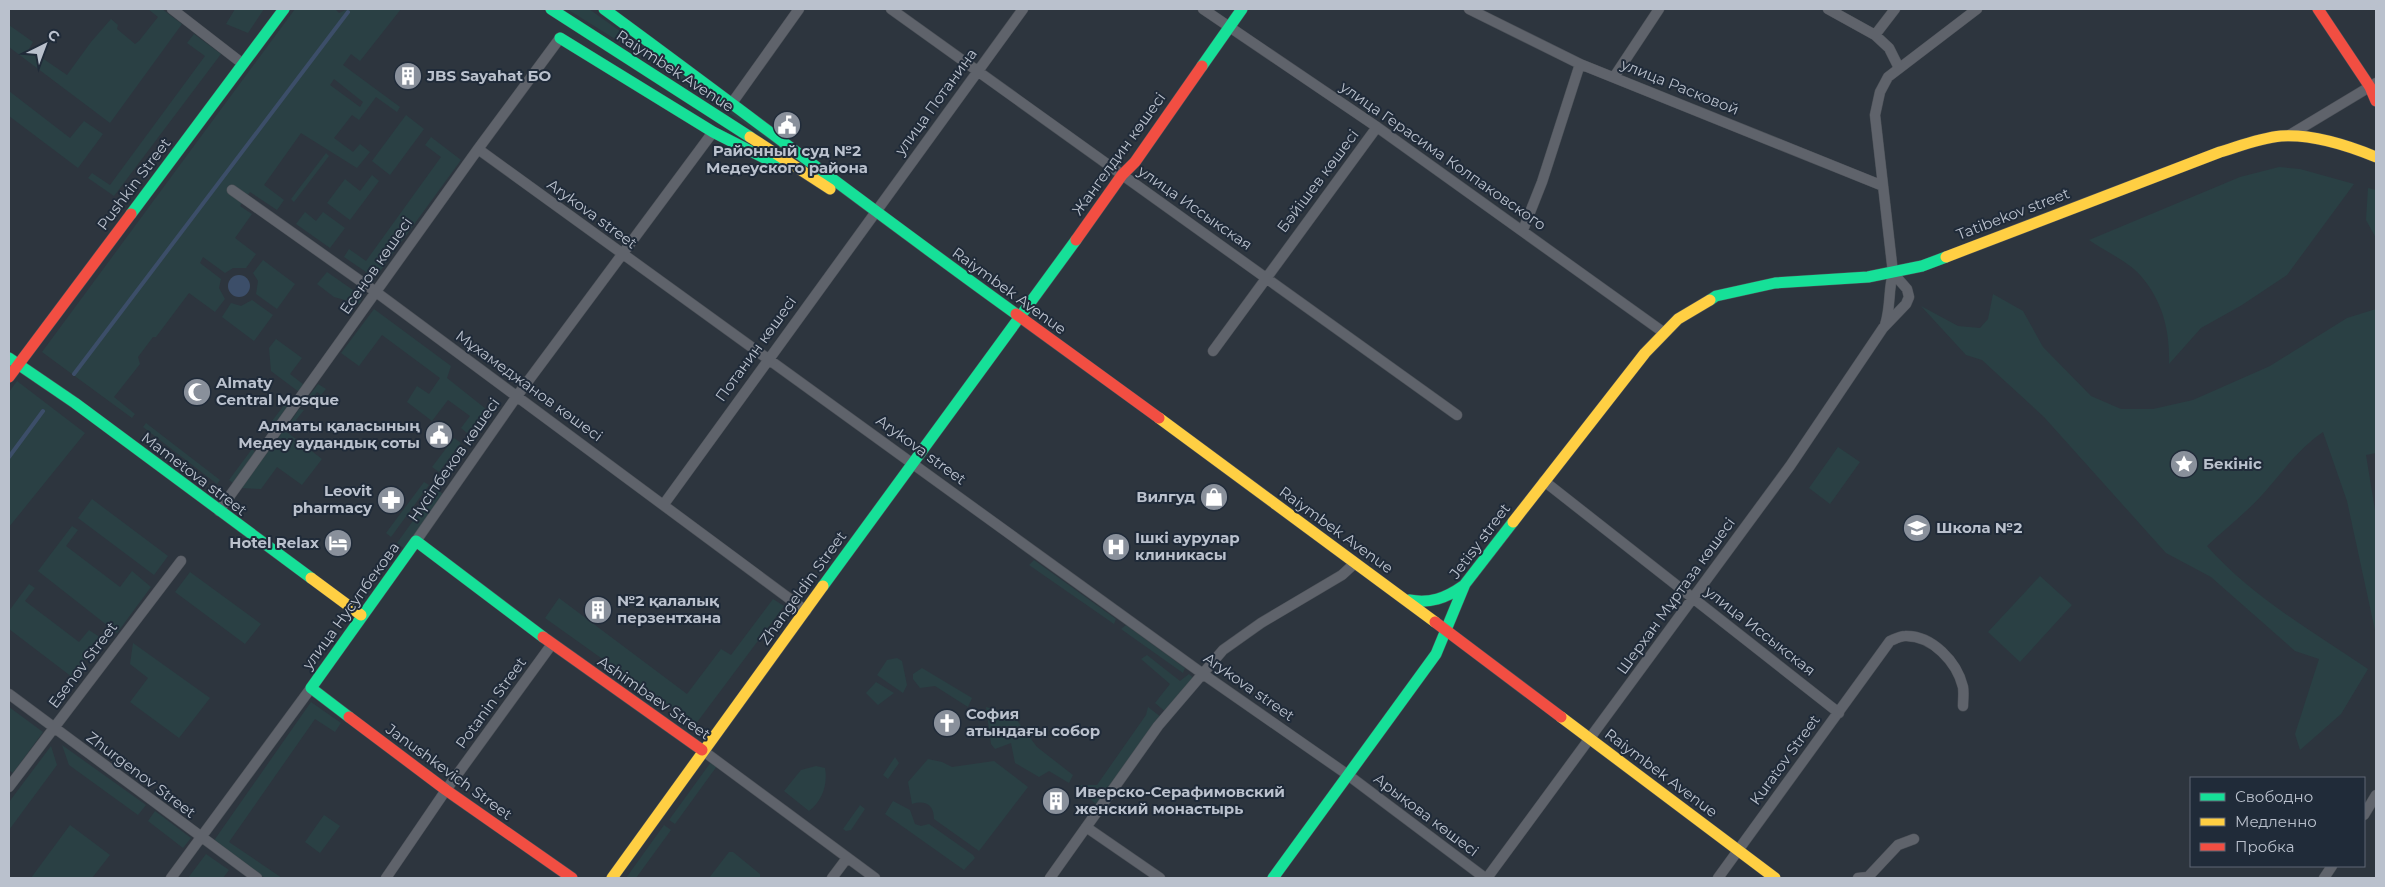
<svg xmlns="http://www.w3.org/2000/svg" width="2385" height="887" viewBox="0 0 2385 887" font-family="Montserrat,sans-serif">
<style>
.green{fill:#2a4044;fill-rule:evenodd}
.water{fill:#3c4e69}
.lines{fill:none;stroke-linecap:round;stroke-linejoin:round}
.stream{stroke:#3c4e69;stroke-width:4}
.street-casing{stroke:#4c5158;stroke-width:11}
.fast-casing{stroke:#4c5158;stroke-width:12}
.slow-casing{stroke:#4c5158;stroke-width:12}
.jam-casing{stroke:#4c5158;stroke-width:12}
.street{stroke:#5f636b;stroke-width:10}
.fast{stroke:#16e098;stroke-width:11}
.slow{stroke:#ffcf43;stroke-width:11}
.jam{stroke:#f24e42;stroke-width:11}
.labels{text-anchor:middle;stroke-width:4;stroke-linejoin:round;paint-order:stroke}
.street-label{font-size:15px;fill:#bac1cd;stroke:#202b39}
.poi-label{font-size:15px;font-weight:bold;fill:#bac1cd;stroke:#202b39;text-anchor:start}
</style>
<rect width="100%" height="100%" fill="#2d353e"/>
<path class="green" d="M148 9H162L182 24 110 123 9 47V25L33 42 29 49 67 75 91 42 111 19 118 25 117 29 135 44 139 41 158 17Z
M235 9H264L248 33 226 24Z
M295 9H335L339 13 348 9H401L360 61 351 54 343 65 400 107 397 112 376 97 359 120 352 115 334 138 353 152 360 144 370 152 357 168 301 133 264 185 284 200 277 210 250 192 240 206 252 214 235 238 256 254 246 268H233L225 273 203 257 200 263 221 279 219 288 225 299 215 312 189 293 156 337H153L138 357 140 364 114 397 135 414 132 418 42 352ZM334 79 363 102 360 107 330 85Z
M567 9H589L792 154 791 156 692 87Z
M194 34 221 54 114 196 88 178 92 173 110 185 205 56 187 43Z
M9 91 70 138 84 121 103 134 78 168 9 116Z
M406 115 424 129 390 175 372 161Z
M431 137 461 160 378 274H369L344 257 349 249 366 261 441 157 425 145Z
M326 153 329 156 294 202 291 199Z
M2279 167 2300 169 2354 184 2287 275 2242 305 2201 328 2169 364C2170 331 2163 301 2140 275 2129 262 2103 250 2089 240L2240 177Z
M372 175 379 181 350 220 327 203 345 179 360 191Z
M2368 188 2376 190V238L2366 220Z
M305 212 316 221 323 212 345 228 330 248 296 224Z
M263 260 295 284 277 309 256 294 258 281 253 273Z
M327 272 363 297 359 304 334 297 317 284Z
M1993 294 2023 311 2043 347 2091 396 2121 409H2153L2193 400 2270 366 2347 318 2376 309V453L2366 455 2376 516V635L2347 501 2323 432C2301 447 2286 467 2269 487 2251 509 2227 527 2207 546 2251 596 2313 632 2368 669L2341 714 2300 750 2295 734 2319 659 2295 651 2211 577 2166 553 2044 417 1982 360 1966 355 1921 306 1958 326 1980 328 1988 319Z
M252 300 273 315 254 341 222 317 231 303 241 306Z
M374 309 451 366 447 378 486 409 467 433 461 428 470 416 448 400 432 421 407 402 417 386 429 394 440 378 382 335 359 366 341 353Z
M276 339 302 358 290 374 304 385 299 392 271 371 269 348Z
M17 381 85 433 9 527V392Z
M318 384 326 389 321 395 317 392 309 403 307 399Z
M288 400 292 403 273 428 269 425Z
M299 409 304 410 296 420 301 423 296 429 289 424Z
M146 423 220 480 217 484 143 427Z
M284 430 322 459 302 485 277 467 261 489 241 488Z
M454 438 461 443 439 472 432 467Z
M1838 447 1860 462 1830 504 1809 488Z
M252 449 255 452 233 483 229 480Z
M424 482 429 485 391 537 386 533Z
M436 489 443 494 405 549 397 543Z
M92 499 168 556 154 575 78 518Z
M72 526 78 530 66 546 120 587 132 571 151 587 117 633 38 571Z
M1034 560 1116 619 1114 624 1029 565Z
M190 572 261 624 245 644 175 592Z
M2040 576 2072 605 2020 662 1988 632Z
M29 584 35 588 25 601 79 642 89 630 101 638 72 677 9 629V611Z
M559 598 687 694 721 649 731 655 773 599 784 606 695 725 545 618Z
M1126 625 1185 668 1183 673 1121 629Z
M133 643 210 698 179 738 130 702 148 678 130 664Z
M1147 655 1180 681 1189 674 1193 678 1166 712 1155 703 1170 684 1141 659Z
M897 658 902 661 907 685 903 693 877 675 887 660Z
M922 668 972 698 968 707 935 686 920 688 913 679V674Z
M876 682 894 693 878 705 866 693Z
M311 702 341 723 335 732 315 719 229 842 282 878H265L213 842Z
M9 707 43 732 13 773 9 770Z
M986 707 1013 715 1037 747 1073 775 1069 783 1049 771 1039 777 1015 763 1011 743 995 749 991 744Z
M1148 707 1161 717 1097 805 1079 789 1081 785H1097L1146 715Z
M62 745 146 805 138 815 69 765Z
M51 746 57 765 9 830V802Z
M895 757 899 763 888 779 883 775Z
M928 759 942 762 952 767 994 761 1028 787 979 851 934 819C934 804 925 800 912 804L908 782Z
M711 762 717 766 675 824 669 820Z
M816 766 825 768C828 785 822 801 809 811L784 791 801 770Z
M893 801 910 810 915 824 921 826 929 824 973 855 975 858 964 870 885 814Z
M860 805 865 809 851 830 846 831 843 829Z
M155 811 191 838 183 848 148 821Z
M324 815 340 826 320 853 305 842Z
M70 825 110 855 92 878H31Z
M664 825 671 830 636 878H626Z
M729 852H733L760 874V878H709Z
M206 854 229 870 223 878H188Z"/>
<path class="water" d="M228 286a11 11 0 1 1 22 0a11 11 0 1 1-22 0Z"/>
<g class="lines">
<path class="stream" d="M74 374 348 12
M9 457 43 411"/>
<defs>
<path id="street" d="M172 9 243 64
M891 9 1457 415
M1203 9 1377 127 1663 332
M1469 9 1580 64 1883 186
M1828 9 1875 35 1889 48 1899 68
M1875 35 1895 9
M1614 77 1659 9
M732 103 799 9
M2288 136 2376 83
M478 149 1203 674 1348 775 1485 878
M232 190 376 292 806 611
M1523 230 1542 182 1580 64
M1885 325C1891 307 1888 291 1893 273L1875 115 1880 92 1888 77 1977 9
M1213 351 1377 127
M1544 481 1839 713
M664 504 1023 9
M219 511 478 149 560 38
M416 541 517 396 713 132
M9 694 257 878
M702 750 875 878
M9 787 181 561
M2364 815 2376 795
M1086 827 1160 878
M171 878 311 688
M386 878 446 790 552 644
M832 878 847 858
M1050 878 1158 726 1223 650 1261 623 1342 575 1355 563
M1487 878 1790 466 1883 328 1906 304 1909 297 1907 289 1893 273
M1718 878 1890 641C1895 639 1900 636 1905 636 1932 635 1957 662 1963 687 1964 693 1963 700 1963 706
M1858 878 1868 877 1898 845 1914 839
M2324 878 2332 866"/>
<path id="fast" d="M551 9 750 137
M604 9C742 110 877 214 1016 314
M560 38 713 132 782 167
M1202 66 1242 9
M131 214 284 9
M1710 300 1716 296 1775 283 1868 277 1922 266 1946 257
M9 358 75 403 311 578
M823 586 1076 240
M1409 600C1430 604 1446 598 1463 586
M349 717 311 688 416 541 543 637
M1273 878 1436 654 1465 584 1513 522"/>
<path id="slow" d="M750 137 830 189
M1946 257 2220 152C2240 146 2260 138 2281 136 2313 134 2347 145 2376 157
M1159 418 1435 622
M1513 522 1645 353 1678 319 1710 300
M311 578 361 615
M1561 717 1775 878
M612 878 823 586"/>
<path id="jam" d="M2318 9 2370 87 2376 101
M1076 240 1122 175 1135 162 1202 66
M1016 314 1159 418
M9 377 131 214
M1435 622 1561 717
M543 637 702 750
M349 717 446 790 572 878"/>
</defs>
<use href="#street" class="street-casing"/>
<use href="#fast" class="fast-casing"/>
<use href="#slow" class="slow-casing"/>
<use href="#jam" class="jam-casing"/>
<use href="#street" class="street"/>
<use href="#fast" class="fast"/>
<use href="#slow" class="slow"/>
<use href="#jam" class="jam"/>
</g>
<defs>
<symbol id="building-disc" viewBox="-11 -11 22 22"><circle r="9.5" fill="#89909b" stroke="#202b39"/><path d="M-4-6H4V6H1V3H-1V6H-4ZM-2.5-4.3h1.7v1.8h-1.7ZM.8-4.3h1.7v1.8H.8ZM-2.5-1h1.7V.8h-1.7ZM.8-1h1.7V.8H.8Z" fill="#fff"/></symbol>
<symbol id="civic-disc" viewBox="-11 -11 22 22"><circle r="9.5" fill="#89909b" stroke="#202b39"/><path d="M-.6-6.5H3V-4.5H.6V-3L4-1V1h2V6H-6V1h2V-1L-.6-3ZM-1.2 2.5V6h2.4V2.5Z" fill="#fff"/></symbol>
<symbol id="mosque-disc" viewBox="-11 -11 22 22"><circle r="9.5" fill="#89909b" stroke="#202b39"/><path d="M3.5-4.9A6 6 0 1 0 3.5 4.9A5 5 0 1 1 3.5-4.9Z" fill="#fff"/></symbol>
<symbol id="sight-disc" viewBox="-11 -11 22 22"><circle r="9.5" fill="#89909b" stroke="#202b39"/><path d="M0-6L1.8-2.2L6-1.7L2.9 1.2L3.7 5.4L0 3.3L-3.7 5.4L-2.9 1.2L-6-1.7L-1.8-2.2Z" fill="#fff"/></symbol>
<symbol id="shop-disc" viewBox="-11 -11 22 22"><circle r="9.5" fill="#89909b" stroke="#202b39"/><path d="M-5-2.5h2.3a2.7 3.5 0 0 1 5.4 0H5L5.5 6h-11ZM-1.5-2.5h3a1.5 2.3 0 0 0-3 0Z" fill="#fff"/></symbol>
<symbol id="pharmacy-disc" viewBox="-11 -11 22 22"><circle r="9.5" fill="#89909b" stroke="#202b39"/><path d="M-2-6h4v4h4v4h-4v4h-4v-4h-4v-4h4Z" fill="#fff"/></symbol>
<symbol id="school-disc" viewBox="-11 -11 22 22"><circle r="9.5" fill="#89909b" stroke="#202b39"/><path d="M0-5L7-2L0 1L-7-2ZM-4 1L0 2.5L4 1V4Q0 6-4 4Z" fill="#fff"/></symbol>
<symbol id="hotel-disc" viewBox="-11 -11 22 22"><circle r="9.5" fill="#89909b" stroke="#202b39"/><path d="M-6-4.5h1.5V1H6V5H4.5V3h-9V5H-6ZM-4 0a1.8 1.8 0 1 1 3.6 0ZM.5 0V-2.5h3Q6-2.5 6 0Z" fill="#fff"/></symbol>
<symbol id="hospital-disc" viewBox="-11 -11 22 22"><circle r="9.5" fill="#89909b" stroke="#202b39"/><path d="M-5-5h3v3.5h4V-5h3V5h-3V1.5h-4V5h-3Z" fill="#fff"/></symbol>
<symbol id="church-disc" viewBox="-11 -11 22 22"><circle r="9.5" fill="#89909b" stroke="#202b39"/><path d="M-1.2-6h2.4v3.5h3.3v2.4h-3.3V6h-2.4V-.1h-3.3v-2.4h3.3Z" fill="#fff"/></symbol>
</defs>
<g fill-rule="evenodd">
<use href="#building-disc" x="392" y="60" width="32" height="32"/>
<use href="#civic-disc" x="771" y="109" width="32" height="32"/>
<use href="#mosque-disc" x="181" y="376" width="32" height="32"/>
<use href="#civic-disc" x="423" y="419" width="32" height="32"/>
<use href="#sight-disc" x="2168" y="448" width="32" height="32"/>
<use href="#shop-disc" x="1198" y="481" width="32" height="32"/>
<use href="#pharmacy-disc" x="375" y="484" width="32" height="32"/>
<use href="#school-disc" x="1901" y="512" width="32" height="32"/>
<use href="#hotel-disc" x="322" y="527" width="32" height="32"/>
<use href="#hospital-disc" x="1100" y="531" width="32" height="32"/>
<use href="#building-disc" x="582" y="594" width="32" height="32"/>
<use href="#church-disc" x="931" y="707" width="32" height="32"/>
<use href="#building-disc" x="1040" y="785" width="32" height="32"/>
</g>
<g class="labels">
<g class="street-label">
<text transform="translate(675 71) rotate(33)" y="5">Raiymbek Avenue</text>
<text transform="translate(1680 87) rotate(22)" y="5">улица Расковой</text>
<text transform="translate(936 102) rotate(-54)" y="5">улица Потанина</text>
<text transform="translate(1119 154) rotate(-54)" y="5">Жангелдин көшесі</text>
<text transform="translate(1443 156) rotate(35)" y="5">улица Герасима Колпаковского</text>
<text transform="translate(1318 181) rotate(-53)" y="5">Бәйішев көшесі</text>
<text transform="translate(134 184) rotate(-53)" y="5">Pushkin Street</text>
<text transform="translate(1195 208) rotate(35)" y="5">улица Иссыкская</text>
<text transform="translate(592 214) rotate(36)" y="5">Arykova street</text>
<text transform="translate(2013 214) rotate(-21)" y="5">Tatibekov street</text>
<text transform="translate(376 266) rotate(-55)" y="5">Есенов көшесі</text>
<text transform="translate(1009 291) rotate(36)" y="5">Raiymbek Avenue</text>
<text transform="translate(756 349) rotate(-54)" y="5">Потанин көшесі</text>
<text transform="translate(529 386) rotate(36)" y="5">Мұхамеджанов көшесі</text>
<text transform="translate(921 450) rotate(36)" y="5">Arykova street</text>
<text transform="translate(454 460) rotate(-55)" y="5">Нүсіпбеков көшесі</text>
<text transform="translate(194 474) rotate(37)" y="5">Mametovа street</text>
<text transform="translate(1336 530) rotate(36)" y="5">Raiymbek Avenue</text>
<text transform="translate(1480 541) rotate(-53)" y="5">Jetisy street</text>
<text transform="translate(803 588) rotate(-54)" y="5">Zhangeldin Street</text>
<text transform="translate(1676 596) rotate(-54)" y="5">Шерхан Мұртаза көшесі</text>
<text transform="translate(351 606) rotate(-54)" y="5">улица Нусупбекова</text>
<text transform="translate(1760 631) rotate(38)" y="5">улица Иссыкская</text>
<text transform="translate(83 665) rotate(-53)" y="5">Esenov Street</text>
<text transform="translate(1249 687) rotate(35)" y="5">Arykova street</text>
<text transform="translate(654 698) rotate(35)" y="5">Ashimbaev Street</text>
<text transform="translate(491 703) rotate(-54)" y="5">Potanin Street</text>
<text transform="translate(1785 760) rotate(-54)" y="5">Kuratov Street</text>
<text transform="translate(449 772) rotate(36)" y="5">Janushkevich Street</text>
<text transform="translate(1661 773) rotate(37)" y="5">Raiymbek Avenue</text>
<text transform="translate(141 775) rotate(37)" y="5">Zhurgenov Street</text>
<text transform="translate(1426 815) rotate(37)" y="5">Арықова көшесі</text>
</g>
<g class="poi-label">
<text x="427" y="81">JBS Sayahat БО</text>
<text x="787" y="156" text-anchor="middle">Районный суд №2<tspan x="787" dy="17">Медеуского района</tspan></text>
<text x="216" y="388">Almaty<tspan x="216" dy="17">Central Mosque</tspan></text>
<text x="420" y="431" text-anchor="end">Алматы қаласының<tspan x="420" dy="17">Медеу аудандық соты</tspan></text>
<text x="2203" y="469">Бекініс</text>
<text x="372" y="496" text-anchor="end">Leovit<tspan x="372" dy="17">pharmacy</tspan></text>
<text x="1195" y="502" text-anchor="end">Вилгуд</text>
<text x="1936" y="533">Школа №2</text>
<text x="1135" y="543">Ішкі аурулар<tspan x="1135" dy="17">клиникасы</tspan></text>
<text x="319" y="548" text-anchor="end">Hotel Relax</text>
<text x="617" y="606">№2 қалалық<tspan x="617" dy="17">перзентхана</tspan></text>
<text x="966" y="719">София<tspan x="966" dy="17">атындағы собор</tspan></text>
<text x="1075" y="797">Иверско-Серафимовский<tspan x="1075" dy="17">женский монастырь</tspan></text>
</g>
</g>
<rect width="2385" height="887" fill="none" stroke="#bac1cd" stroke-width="20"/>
<rect x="2190" y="777" width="175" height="90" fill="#202b39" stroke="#5e6774"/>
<rect x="2200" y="793" width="25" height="8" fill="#16e098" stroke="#5e6774"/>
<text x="2235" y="802" font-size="15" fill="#bac1cd">Свободно</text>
<rect x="2200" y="818" width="25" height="8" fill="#ffcf43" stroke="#5e6774"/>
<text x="2235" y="827" font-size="15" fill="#bac1cd">Медленно</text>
<rect x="2200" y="843" width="25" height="8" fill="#f24e42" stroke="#5e6774"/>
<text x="2235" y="852" font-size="15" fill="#bac1cd">Пробка</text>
<g transform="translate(45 45) rotate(42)" stroke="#202b39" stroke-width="4" paint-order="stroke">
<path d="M0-4L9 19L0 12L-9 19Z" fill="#bac1cd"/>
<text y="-8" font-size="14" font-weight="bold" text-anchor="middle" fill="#bac1cd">С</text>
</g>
</svg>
